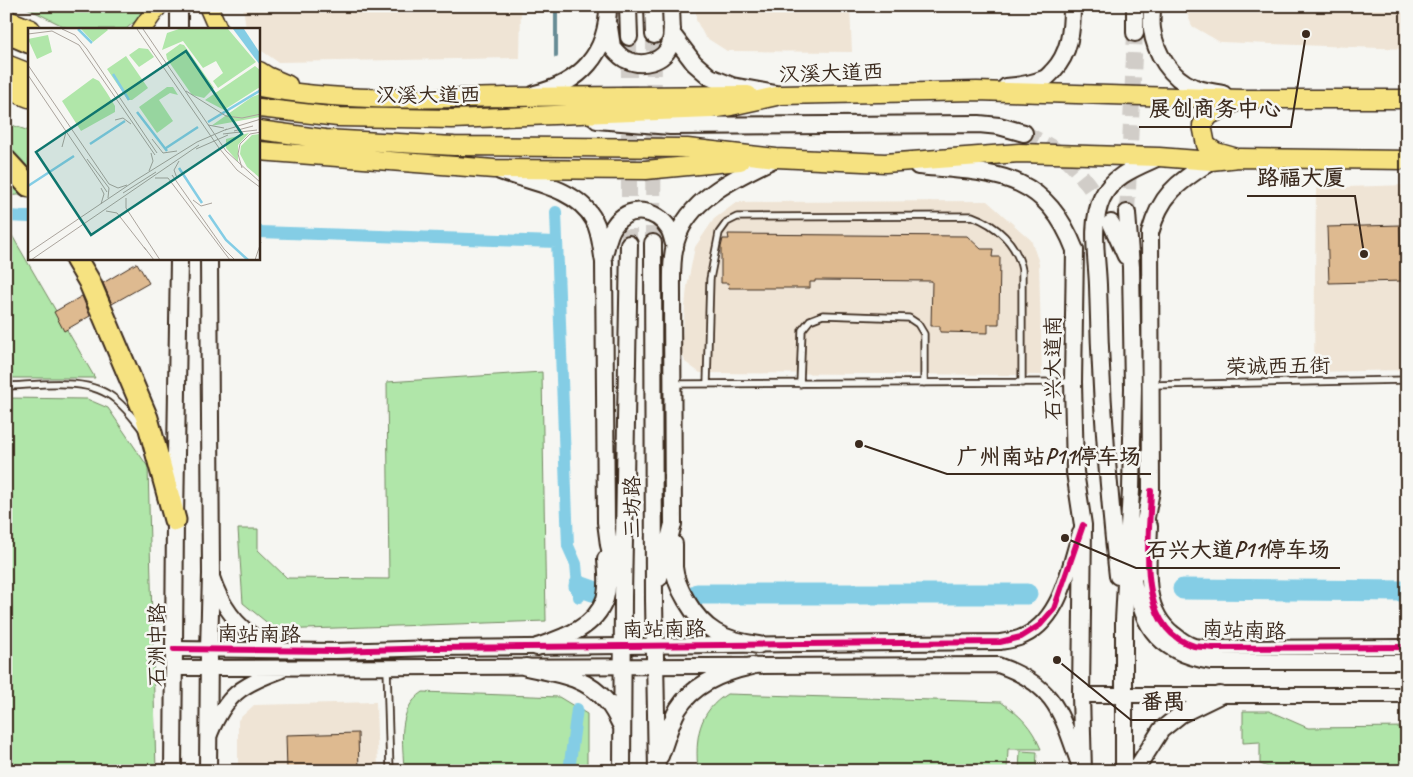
<svg xmlns="http://www.w3.org/2000/svg" width="1413" height="777" viewBox="0 0 1413 777" font-family="Caveat,'LXGW WenKai TC',sans-serif">
<style>
.built{fill:#efe4d5}
.green{fill:#b0e6a9;stroke:#768864}
.lines{fill:none;stroke-linecap:round;stroke-linejoin:round}
.stream{stroke:#678c95;stroke-width:4}
.canal{stroke:#84cde5;stroke-width:12}
.river{stroke:#84cde5;stroke-width:21}
.building{fill:#deba90;stroke:#3b2a1e}
.secondary-tunnel{stroke:#d1cdc8;stroke-width:16;stroke-dasharray:16 8;stroke-linecap:butt}
.service-casing{stroke:#3b2a1e;stroke-width:9}
.tertiary-casing{stroke:#3b2a1e;stroke-width:18}
.secondary-casing{stroke:#3b2a1e;stroke-width:20}
.primary-casing{stroke:#3b2a1e;stroke-width:21}
.motorway-casing{stroke:#3b2a1e;stroke-width:25}
.service{stroke:#f6f6f2;stroke-width:5.5}
.tertiary{stroke:#f6f6f2;stroke-width:14}
.secondary{stroke:#f6f6f2;stroke-width:16}
.primary{stroke:#f6e281;stroke-width:18}
.motorway{stroke:#f6e281;stroke-width:21}
.cycleway-casing{stroke:#f6f6f2;stroke-width:9}
.cycleway{stroke:#d6006c;stroke-width:6}
.labels{text-anchor:middle;stroke-width:5;stroke-linejoin:round;paint-order:stroke}
.street-label{font-size:21px;fill:#3b2a1e;stroke:#f6f6f2}
.inset-river{fill:none;stroke:#84cde5;stroke-width:2.5}
.inset-road{fill:none;stroke:#aba49d;stroke-width:1}
.view{fill:#0f766e;fill-opacity:0.15;stroke:#0f766e;stroke-width:2.5}
.inset-edge{fill:none;stroke:#3b2a1e;stroke-width:2.5}
.leader{fill:none;stroke:#3b2a1e;stroke-width:2}
.callout-dot{fill:#3b2a1e;stroke:#f6f6f2;stroke-width:2}
.callout-label{font-size:22px;text-anchor:middle;font-weight:bold;fill:#3b2a1e;stroke:#f6f6f2;stroke-width:5;stroke-linejoin:round;paint-order:stroke}
</style>
<rect width="100%" height="100%" fill="#f6f6f2"/>
<filter id="ink" filterUnits="userSpaceOnUse"><feTurbulence type="fractalNoise" baseFrequency=".02" numOctaves="2"/><feDisplacementMap in="SourceGraphic" scale="10" xChannelSelector="R" yChannelSelector="G"/><feConvolveMatrix kernelMatrix="1 2 1 2 8 2 1 2 1" color-interpolation-filters="sRGB"/></filter>
<g filter="url(#ink)">
<path class="built" d="M243 6H521L520 58 278 62 259 49V29H246Z
M696 6H850L852 52 727 51 705 37 696 20Z
M1184 6H1407V49L1220 42 1192 26Z
M1407 185V370L1314 372 1316 188Z
M987 201 1031 240 1039 263 1042 375 700 373 685 362 681 348 687 287 695 247 714 219 737 202Z
M376 702 378 771H238V720L254 705Z"/>
<path class="green" d="M23 6H149L148 10 126 29H69Z
M6 123 29 131V194L6 196Z
M6 232H10L95 378H6Z
M542 372 546 621 276 630 243 603 238 529H258V550L287 578 389 579 387 382Z
M6 398 87 399 108 408 148 467 156 771H6Z
M423 692 559 697 587 714V771H404C403 742 396 710 423 692Z
M727 694 1001 702C1021 716 1031 726 1041 749H1008L1007 771H698C695 738 698 712 727 694Z
M1243 711H1269L1308 728 1407 727V742H1401V769H1274L1260 764V742L1243 743Z
M1020 751 1037 752 1036 771H1019Z"/>
<g class="lines">
<path class="stream" d="M556 56V6"/>
<path class="canal" d="M556 212 568 546 576 564 579 597
M6 216 29 217
M259 232 557 242
M569 771 577 709"/>
<path class="river" d="M579 586 593 591
M1183 589 1407 591
M697 594H1027"/>
</g>
<path class="building" d="M1400 225 1402 281 1329 283 1327 227Z
M728 234 967 236 981 249H993L992 257H1000L999 324H988V333L940 332V326H931L932 281 815 280V282H810V288H729L728 283H721V247L723 239H729Z
M137 263 149 283 112 304 103 283Z
M82 296 90 316 64 331 54 312Z
M358 733 359 771H287L286 735Z"/>
<g class="lines">
<path class="secondary-tunnel" d="M629 37V244
M1024 133C1035 139 1048 144 1058 152 1082 171 1097 197 1111 223
M1127 213 1135 33
M653 243 654 35"/>
<defs>
<path id="service" d="M675 384 1071 382
M707 384 710 279 719 233 727 222 737 217 972 216C997 225 1017 244 1022 270V383
M800 384 802 330 810 320 823 315 909 318 918 324 924 334V383
M1151 385 1407 380
M6 386C40 385 89 376 116 400 126 408 134 419 142 429
M387 668 390 771"/>
<path id="tertiary" d="M1150 526C1149 563 1141 609 1174 634 1180 639 1187 644 1194 646 1200 647 1208 647 1214 648L1407 647
M1132 565C1138 621 1153 653 1212 662H1407
M212 577C223 610 243 637 278 647
M174 649 335 651 436 648 1000 642C1006 641 1013 640 1019 638 1061 623 1068 569 1080 533
M173 668 998 665C1058 686 1061 715 1081 770
M1081 695H1407
M210 734C226 695 241 685 280 671"/>
<path id="secondary" d="M628 6 629 37
M653 6 654 35
M671 6 672 34 694 63 710 77 732 86 781 95
M1152 6C1152 14 1151 22 1152 29 1155 53 1171 78 1193 87 1202 91 1213 92 1223 94
M609 27 612 47C616 52 621 58 627 60 642 67 664 62 670 45 672 40 671 34 672 29
M179 29V6
M1135 33V6
M1006 87C1019 86 1032 84 1044 79 1048 77 1050 74 1053 71 1070 53 1072 30 1072 6
M535 94C580 83 608 54 608 6
M597 120 670 126 979 124 999 126 1024 133
M918 166C993 173 1044 170 1075 250L1073 382 1075 472 1083 525 1081 695 1083 771
M500 171C531 182 577 188 594 220 601 233 601 248 604 262L606 522 609 545 618 579
M1111 223 1126 256
M653 243 654 600 657 771
M604 255C607 245 608 234 614 226 628 204 657 209 669 229 672 234 673 242 675 247
M674 544C674 552 674 560 674 567 675 579 680 590 686 600 704 631 723 640 758 645
M1135 575 1151 491 1150 233C1161 193 1178 183 1211 161
M1118 576C1107 479 1100 382 1098 285 1097 257 1090 224 1102 198 1113 175 1137 167 1159 157
M659 578 673 524 672 295C672 277 671 258 676 241 688 198 739 176 776 158
M537 647C563 638 595 628 605 599 609 586 607 572 606 559
M526 667C556 673 588 677 608 703 614 710 618 719 622 727
M660 756C666 741 670 723 678 709 694 683 724 672 752 666
M173 771 175 520 179 259
M208 771 209 649 211 574 209 259
M622 771 623 598 629 244
M1124 771V621L1131 490 1133 388 1131 267 1127 213
M1135 771 1161 730 1181 714 1220 695"/>
<path id="primary" d="M208 6 218 29
M6 19 31 29
M142 29 158 6
M6 64 29 73
M259 71 267 76 288 85
M259 87C340 102 423 99 505 97 586 96 667 95 748 95
M6 89 29 98
M259 108 338 117 452 119 711 109 731 106 781 95 977 91 1242 99H1407
M259 130 325 139 454 146 687 148 776 158 885 163 1019 153 1159 157 1211 161 1239 158 1407 160
M259 151 494 169 646 170 740 161
M1234 157 1216 152 1206 145 1202 125 1210 115 1240 100"/>
<path id="motorway" d="M6 32 29 42
M6 79 29 84
M6 161 29 186
M76 259 89 281 147 418 175 520"/>
</defs>
<use href="#service" class="service-casing"/>
<use href="#tertiary" class="tertiary-casing"/>
<use href="#secondary" class="secondary-casing"/>
<use href="#primary" class="primary-casing"/>
<use href="#motorway" class="motorway-casing"/>
<use href="#service" class="service"/>
<use href="#tertiary" class="tertiary"/>
<use href="#secondary" class="secondary"/>
<use href="#primary" class="primary"/>
<use href="#motorway" class="motorway"/>
<defs>
<path id="cycleway" d="M1151 491C1150 538 1133 628 1194 646 1200 647 1208 647 1214 648L1407 647
M174 649 335 651 436 648 1000 642 1021 637 1040 625 1054 609 1083 525"/>
</defs>
<use href="#cycleway" class="cycleway-casing"/>
<use href="#cycleway" class="cycleway"/>
</g>
</g>
<g class="labels">
<g class="street-label">
<text transform="translate(831 73) rotate(-2)" y="7">汉溪大道西</text>
<text x="428" y="102">汉溪大道西</text>
<text transform="translate(1278 366) rotate(-1)" y="7">荣诚西五街</text>
<text transform="translate(1053 368) rotate(-90)" y="7">石兴大道南</text>
<text transform="translate(632 507) rotate(-90)" y="7">三坊路</text>
<text transform="translate(664 629) rotate(-1)" y="7">南站南路</text>
<text transform="translate(1244 630) rotate(2)" y="7">南站南路</text>
<text transform="translate(259 634) rotate(1)" y="7">南站南路</text>
<text transform="translate(157 645) rotate(-90)" y="7">石洲中路</text>
</g>
</g>
<g transform="translate(28 28)">
<rect width="232" height="232" fill="#f6f6f2"/>
<path d="M53 1H79L80 2 65 14ZM151 1H200L228 34 190 60 185 53 195 45 188 33 175 40 155 13 134 22 139 5ZM20 7 24 24 9 31 0 11ZM152 16 156 17 186 60 176 70 164 67 139 31 138 26ZM111 20 120 21 126 29 111 39 101 27ZM98 28 120 60 104 72H100L79 41ZM227 38 232 42V59L196 82 177 72ZM65 50 71 53 79 65 87 78V84L53 103 34 73ZM139 59H145L150 67 142 65 131 72 145 93 129 105 111 79ZM232 66V89L183 98 224 69ZM221 105 210 117V134L198 120V111ZM232 106V150L219 139 212 126 213 118 224 107Z" fill="#b0e6a9"/>
<path d="M205 1H216L232 25V37Z" fill="#84cde5"/>
<path class="inset-river" d="M50 1 64 15M85 46 101 72M109 84 139 123M180 94 233 62M62 116 97 93M138 120 170 99M151 140 174 175M0 158 46 128M181 187 198 212 220 232"/>
<path class="inset-road" d="M34 1 47 7 59 21 129 125M109 1 191 120 209 142 233 160M115 1 198 123 233 155M0 6 24 3 51 17 127 127M0 37 81 156 90 160 99 157M0 47 79 164M158 63 198 88 214 90 233 86M87 92 95 90 103 96M180 97 196 100M197 102 233 91M206 103 225 98M195 106 229 102M124 111 135 125 149 123M34 119 38 104M168 121 200 107M59 131 81 160 80 170M214 140 210 126 212 116 222 106 233 104M121 143 125 133 123 125M144 147 196 221 207 232M127 150H140L202 232M149 150 146 142 151 133M73 160 76 166 73 176M95 165 128 144M98 170V180L132 232M165 172 173 178 184 175M78 183 89 185 118 222M116 219 126 232M0 225 108 152 169 114 199 101M3 232 171 117M227 232 233 214"/>
<path class="view" d="M158 23 214 106 63 207 8 124Z"/>
<rect width="232" height="232" class="inset-edge"/>
</g>
<path class="leader" d="M1306 34L1291 127H1139M1364 254L1355 196H1247M859 444L947 474H1151M1065 538L1136 568H1340M1057 660L1131 720H1195"/>
<g class="callout-dot">
<circle cx="1306" cy="34" r="5"/>
<circle cx="1364" cy="254" r="5"/>
<circle cx="859" cy="444" r="5"/>
<circle cx="1065" cy="538" r="5"/>
<circle cx="1057" cy="660" r="5"/>
</g>
<g class="callout-label">
<text x="1215" y="116">展创商务中心</text>
<text x="1301" y="185">路福大厦</text>
<text x="1049" y="464">广州南站P11停车场</text>
<text x="1238" y="557">石兴大道P11停车场</text>
<text x="1163" y="709">番禺</text>
</g>
<rect width="1413" height="777" fill="none" stroke="#f6f6f2" stroke-width="25"/>
<rect x="12" y="12" width="1388" height="752" fill="none" stroke="#3b2a1e" stroke-width="2" filter="url(#ink)"/>
</svg>
